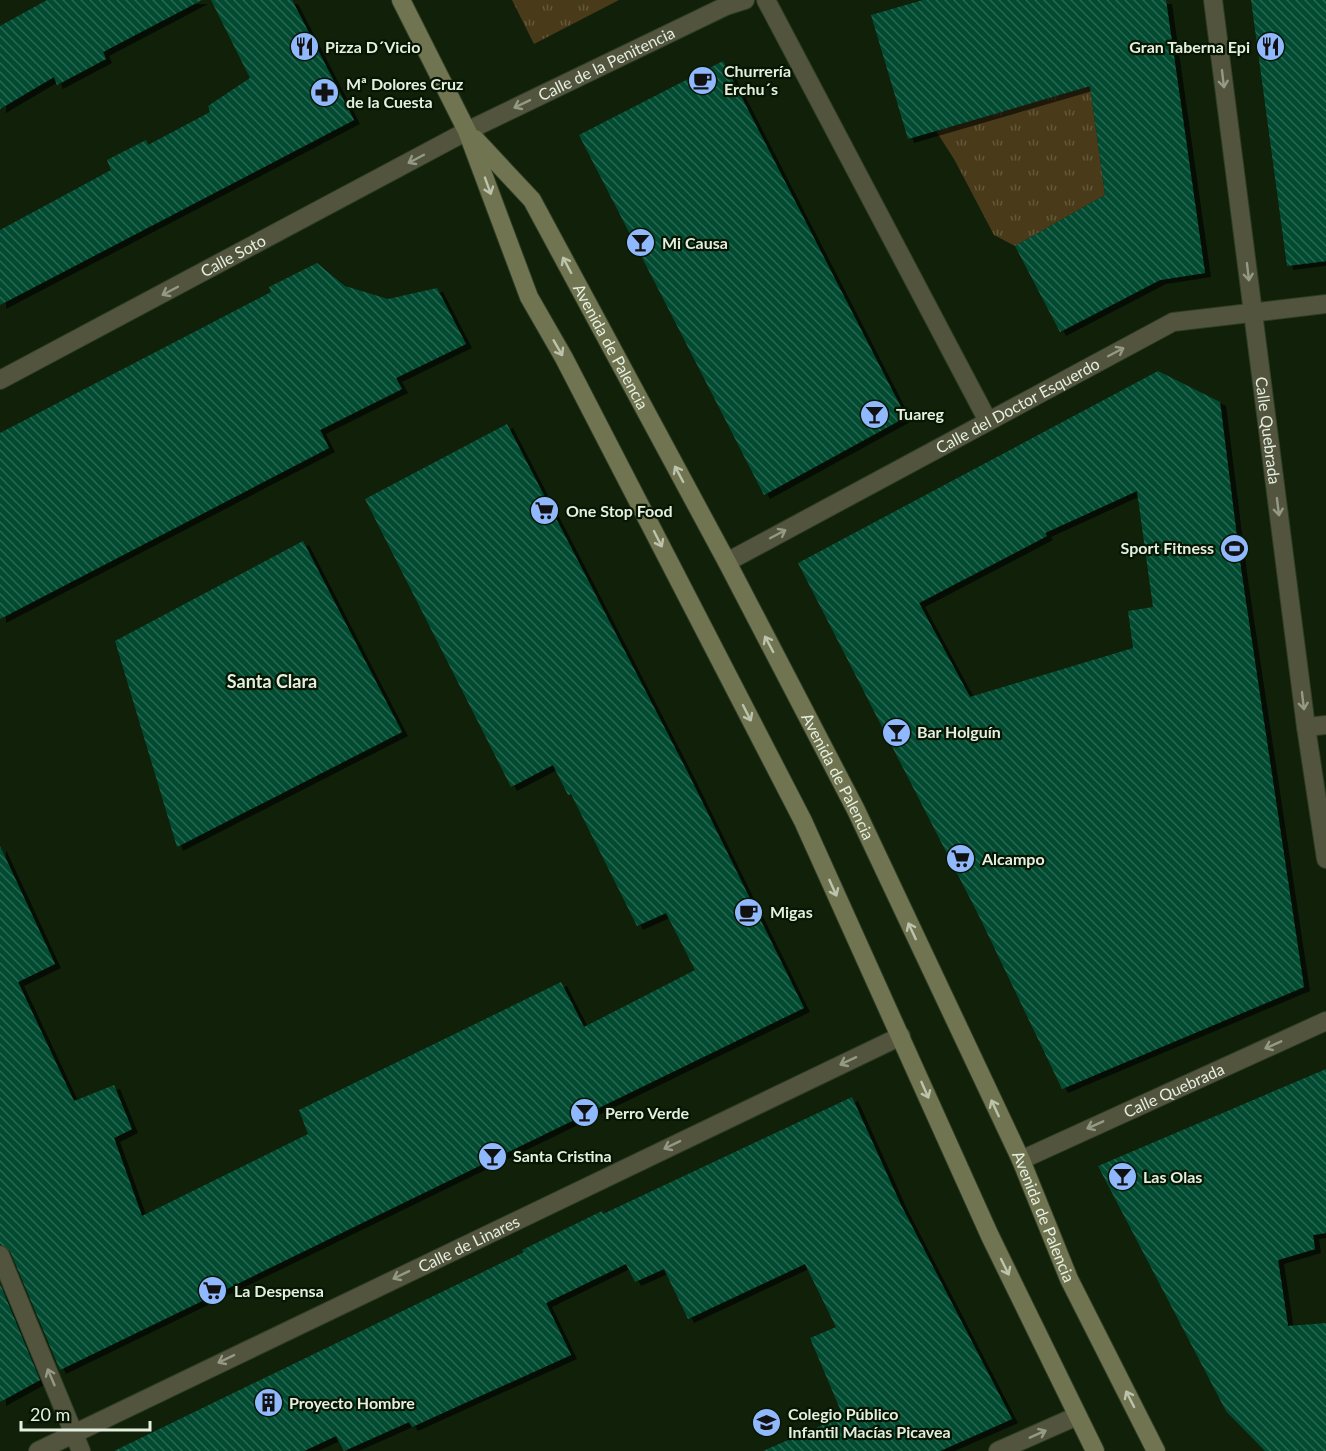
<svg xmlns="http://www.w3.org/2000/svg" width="1326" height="1451" viewBox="0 0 1326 1451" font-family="Lato,sans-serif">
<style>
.grass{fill:url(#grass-tufts)}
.building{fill:url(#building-back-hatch);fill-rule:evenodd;filter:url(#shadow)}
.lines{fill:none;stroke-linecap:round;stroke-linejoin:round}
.pedestrian-casing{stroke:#2e3d27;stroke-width:20}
.minor-casing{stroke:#2e3d27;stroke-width:20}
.tertiary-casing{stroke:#2e3d27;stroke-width:20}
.secondary-casing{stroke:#2e3d27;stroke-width:20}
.pedestrian{stroke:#52543d;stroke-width:18}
.minor{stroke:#52543d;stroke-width:18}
.tertiary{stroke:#52543d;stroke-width:18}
.secondary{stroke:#717450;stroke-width:18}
.oneway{stroke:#949a86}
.oneway2{stroke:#bcc4ae}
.labels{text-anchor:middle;stroke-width:4.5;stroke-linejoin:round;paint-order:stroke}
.poi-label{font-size:16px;font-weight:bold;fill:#e4efe0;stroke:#071603;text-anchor:start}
.street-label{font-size:16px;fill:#e4efe0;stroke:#071603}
.neighbourhood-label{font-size:18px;font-weight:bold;fill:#e4efe0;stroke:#071603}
</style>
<defs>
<pattern id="grass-tufts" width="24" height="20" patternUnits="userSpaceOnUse" patternTransform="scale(1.5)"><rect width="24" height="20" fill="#493b1a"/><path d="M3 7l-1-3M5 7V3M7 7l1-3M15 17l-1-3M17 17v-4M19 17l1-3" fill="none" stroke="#63583b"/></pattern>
<pattern id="building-back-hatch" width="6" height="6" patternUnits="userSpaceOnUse" patternTransform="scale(1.5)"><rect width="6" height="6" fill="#054c32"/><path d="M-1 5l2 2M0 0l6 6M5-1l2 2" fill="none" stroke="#29664f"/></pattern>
<filter id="shadow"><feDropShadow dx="6" dy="4" stdDeviation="0" flood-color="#0009"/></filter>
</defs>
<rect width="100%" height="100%" fill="#102009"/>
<path class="grass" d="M512 0H619L534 44Z
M1090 86 1105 195 1015 246 994 235 954 159 936 131Z"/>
<path class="building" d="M47 0H202L103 52 106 59 57 85 54 77 0 109V26Z
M211 0H292L354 120 0 305V230L111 170 107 160 146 140 148 145 210 112 208 106 250 78Z
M923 0H1166L1205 273 1160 280 1060 332 1015 246 1105 195 1090 86 908 139 871 15Z
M1251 0H1326V261L1287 266Z
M723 61 906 417 764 495 579 135Z
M317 263 345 286 388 299 437 288 466 344 396 378 402 389 320 430 329 448 0 619V433L271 292 269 287Z
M1158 371 1220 402 1241 569 1304 987 1062 1089 979 916 798 563ZM1137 491 1153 607 1128 611 1133 648 970 697 919 603 1047 536 1045 533Z
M507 424 687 771 804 1008 60 1370 10 1251 0 1244V846L55 964 18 982 74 1101 114 1085 132 1129 114 1138 142 1216 308 1134 299 1110 561 982 584 1027 695 970 666 913 637 926 571 794 568 795 553 765 511 787 365 499Z
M303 541 402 732 177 847 115 641Z
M1326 1069V1233L1313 1235 1315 1249 1278 1260 1288 1326 1326 1323V1451H1265L1226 1411 1098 1166Z
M852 1097 901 1205 1012 1419 940 1451H763L843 1416 810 1338 836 1327 805 1264 688 1319 664 1269 635 1282 626 1264 546 1303 571 1355 412 1427 409 1422 344 1451 336 1436 304 1451H114L524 1252 522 1250 602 1211 603 1214Z
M0 1284 40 1380 0 1402Z"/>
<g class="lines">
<defs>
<path id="pedestrian" d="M766 0 988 421"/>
<g id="minor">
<path id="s1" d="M1213 0 1306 727 1326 859"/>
<path id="s2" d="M727 562 1173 322 1326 304"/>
<path d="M1306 727 1326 725"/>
<path id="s3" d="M1021 1160 1326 1021"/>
<path d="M0 1255 81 1451"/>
<path id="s4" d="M38 1451 901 1036"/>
<path d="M998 1451 1077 1416"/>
</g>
<g id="tertiary">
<path id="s5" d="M0 380 467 131 726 6 745 0"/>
</g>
<g id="secondary">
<path d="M401 0 467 131 529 297 564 358 803 821 990 1236 1095 1451"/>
<path id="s6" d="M475 139 532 200 727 562 856 810 1021 1160 1069 1279 1156 1451"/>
</g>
</defs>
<use href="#pedestrian" class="pedestrian-casing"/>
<use href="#minor" class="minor-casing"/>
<use href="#tertiary" class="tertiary-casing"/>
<use href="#secondary" class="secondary-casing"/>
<use href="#pedestrian" class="pedestrian"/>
<use href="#minor" class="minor"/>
<use href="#tertiary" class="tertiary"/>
<use href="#secondary" class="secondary"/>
</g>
<defs><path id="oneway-shaft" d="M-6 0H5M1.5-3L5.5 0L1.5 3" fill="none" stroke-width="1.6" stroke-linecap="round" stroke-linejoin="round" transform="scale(1.5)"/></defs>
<g class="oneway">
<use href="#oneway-shaft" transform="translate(1223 79) rotate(83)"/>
<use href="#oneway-shaft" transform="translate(522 104) rotate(154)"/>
<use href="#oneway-shaft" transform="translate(416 159) rotate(152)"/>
<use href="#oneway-shaft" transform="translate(1248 272) rotate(83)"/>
<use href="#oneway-shaft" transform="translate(170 291) rotate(152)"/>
<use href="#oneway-shaft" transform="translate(1116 352) rotate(-28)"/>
<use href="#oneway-shaft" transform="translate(1278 507) rotate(83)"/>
<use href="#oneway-shaft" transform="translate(778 534) rotate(-28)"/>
<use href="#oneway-shaft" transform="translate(1303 701) rotate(83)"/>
<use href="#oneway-shaft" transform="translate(1273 1045) rotate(156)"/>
<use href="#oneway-shaft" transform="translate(848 1061) rotate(155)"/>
<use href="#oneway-shaft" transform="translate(1095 1125) rotate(156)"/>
<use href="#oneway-shaft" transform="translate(672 1145) rotate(154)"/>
<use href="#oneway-shaft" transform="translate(401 1275) rotate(154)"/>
<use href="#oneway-shaft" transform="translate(226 1359) rotate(154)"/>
<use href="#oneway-shaft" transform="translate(51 1377) rotate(-113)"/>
<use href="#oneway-shaft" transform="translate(1038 1434) rotate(-24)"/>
</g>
<g class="oneway2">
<use href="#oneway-shaft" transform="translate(488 186) rotate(70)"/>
<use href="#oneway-shaft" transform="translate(567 265) rotate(-118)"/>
<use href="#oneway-shaft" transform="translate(558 348) rotate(60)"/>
<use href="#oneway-shaft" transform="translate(679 474) rotate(-118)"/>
<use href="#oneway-shaft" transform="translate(658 539) rotate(63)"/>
<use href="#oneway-shaft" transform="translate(769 644) rotate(-118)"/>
<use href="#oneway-shaft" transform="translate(747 713) rotate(63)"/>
<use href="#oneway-shaft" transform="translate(833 888) rotate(66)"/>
<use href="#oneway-shaft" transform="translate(912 931) rotate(-115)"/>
<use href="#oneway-shaft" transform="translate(925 1090) rotate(66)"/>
<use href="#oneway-shaft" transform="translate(995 1108) rotate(-115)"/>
<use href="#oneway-shaft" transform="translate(1005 1267) rotate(64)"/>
<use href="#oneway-shaft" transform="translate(1130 1399) rotate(-117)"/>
</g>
<defs>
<symbol id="restaurant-disc" viewBox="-11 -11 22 22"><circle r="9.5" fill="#90b8fd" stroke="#071603"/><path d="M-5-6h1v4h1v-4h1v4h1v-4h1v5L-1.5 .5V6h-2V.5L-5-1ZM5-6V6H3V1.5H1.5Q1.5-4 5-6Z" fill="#111"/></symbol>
<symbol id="cafe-disc" viewBox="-11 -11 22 22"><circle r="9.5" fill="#90b8fd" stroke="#071603"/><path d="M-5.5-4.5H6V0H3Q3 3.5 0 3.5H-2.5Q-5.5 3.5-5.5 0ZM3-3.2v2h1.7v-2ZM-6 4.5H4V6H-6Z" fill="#111"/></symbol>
<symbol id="pharmacy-disc" viewBox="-11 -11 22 22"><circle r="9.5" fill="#90b8fd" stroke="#071603"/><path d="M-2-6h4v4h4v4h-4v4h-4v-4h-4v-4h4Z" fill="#111"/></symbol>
<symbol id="bar-disc" viewBox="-11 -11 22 22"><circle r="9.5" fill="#90b8fd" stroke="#071603"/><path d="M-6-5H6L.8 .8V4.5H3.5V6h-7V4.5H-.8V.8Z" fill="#111"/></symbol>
<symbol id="supermarket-disc" viewBox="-11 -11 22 22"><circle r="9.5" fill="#90b8fd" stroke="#071603"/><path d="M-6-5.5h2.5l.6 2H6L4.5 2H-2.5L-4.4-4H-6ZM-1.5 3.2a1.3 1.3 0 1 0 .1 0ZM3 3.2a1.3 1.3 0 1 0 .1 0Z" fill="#111"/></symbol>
<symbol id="stadium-disc" viewBox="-11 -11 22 22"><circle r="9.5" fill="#90b8fd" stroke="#071603"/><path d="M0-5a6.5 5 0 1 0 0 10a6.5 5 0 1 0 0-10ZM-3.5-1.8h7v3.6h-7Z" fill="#111"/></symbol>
<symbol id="building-disc" viewBox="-11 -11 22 22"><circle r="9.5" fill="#90b8fd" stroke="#071603"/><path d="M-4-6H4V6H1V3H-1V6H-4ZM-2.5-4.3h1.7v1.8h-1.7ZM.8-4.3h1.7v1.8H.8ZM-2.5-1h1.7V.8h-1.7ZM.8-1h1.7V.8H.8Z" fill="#111"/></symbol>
<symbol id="school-disc" viewBox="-11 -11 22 22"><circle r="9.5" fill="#90b8fd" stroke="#071603"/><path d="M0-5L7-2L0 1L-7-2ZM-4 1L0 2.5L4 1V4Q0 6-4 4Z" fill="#111"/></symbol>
</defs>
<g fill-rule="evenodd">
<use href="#restaurant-disc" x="288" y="30" width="33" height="33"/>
<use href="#restaurant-disc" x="1254" y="30" width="33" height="33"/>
<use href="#cafe-disc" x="686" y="64" width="33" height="33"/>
<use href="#pharmacy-disc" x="308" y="76" width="33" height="33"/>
<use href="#bar-disc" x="624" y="226" width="33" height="33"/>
<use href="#bar-disc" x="858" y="398" width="33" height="33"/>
<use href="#supermarket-disc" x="528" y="494" width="33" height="33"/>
<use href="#stadium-disc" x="1218" y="532" width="33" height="33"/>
<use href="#bar-disc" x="880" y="716" width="33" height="33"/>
<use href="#supermarket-disc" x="944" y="842" width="33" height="33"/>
<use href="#cafe-disc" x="732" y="896" width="33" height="33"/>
<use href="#bar-disc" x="568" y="1096" width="33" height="33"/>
<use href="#bar-disc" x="476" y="1140" width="33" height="33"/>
<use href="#bar-disc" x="1106" y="1160" width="33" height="33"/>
<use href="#supermarket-disc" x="196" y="1274" width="33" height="33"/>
<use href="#building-disc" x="252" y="1386" width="33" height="33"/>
<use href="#school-disc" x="750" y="1406" width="33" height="33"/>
</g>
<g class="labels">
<g class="poi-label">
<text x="325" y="53">Pizza D´Vicio</text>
<text x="1250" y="53" text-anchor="end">Gran Taberna Epi</text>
<text x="724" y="77">Churrería<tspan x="724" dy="18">Erchu´s</tspan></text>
<text x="346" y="90">Mª Dolores Cruz<tspan x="346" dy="18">de la Cuesta</tspan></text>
<text x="662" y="249">Mi Causa</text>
<text x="896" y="420">Tuareg</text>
<text x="566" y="517">One Stop Food</text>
<text x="1214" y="554" text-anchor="end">Sport Fitness</text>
<text x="917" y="738">Bar Holguín</text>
<text x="982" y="865">Alcampo</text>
<text x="770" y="918">Migas</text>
<text x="605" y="1119">Perro Verde</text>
<text x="513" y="1162">Santa Cristina</text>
<text x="1143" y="1183">Las Olas</text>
<text x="234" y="1297">La Despensa</text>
<text x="289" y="1409">Proyecto Hombre</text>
<text x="788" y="1420">Colegio Público<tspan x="788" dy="18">Infantil Macías Picavea</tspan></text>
</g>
<g class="street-label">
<text dy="6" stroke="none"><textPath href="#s5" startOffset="684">Calle de la Penitencia</textPath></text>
<text dy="6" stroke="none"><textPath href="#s5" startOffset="264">Calle Soto</textPath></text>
<text dy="6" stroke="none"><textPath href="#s6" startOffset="250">Avenida de Palencia</textPath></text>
<text dy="6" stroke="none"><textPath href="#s2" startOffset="330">Calle del Doctor Esquerdo</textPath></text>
<text dy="6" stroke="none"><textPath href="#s1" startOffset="434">Calle Quebrada</textPath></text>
<text dy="6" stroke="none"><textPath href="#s6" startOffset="736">Avenida de Palencia</textPath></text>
<text dy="6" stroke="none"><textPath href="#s3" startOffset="168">Calle Quebrada</textPath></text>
<text dy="6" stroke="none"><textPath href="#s6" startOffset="1222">Avenida de Palencia</textPath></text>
<text dy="6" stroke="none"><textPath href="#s4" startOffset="478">Calle de Linares</textPath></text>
</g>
<g class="neighbourhood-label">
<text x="272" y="688">Santa Clara</text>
</g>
</g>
<path d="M21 1421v9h129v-9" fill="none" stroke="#e4efe0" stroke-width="3"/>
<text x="30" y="1421" font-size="18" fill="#e4efe0" stroke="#071603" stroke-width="4.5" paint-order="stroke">20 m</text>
</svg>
